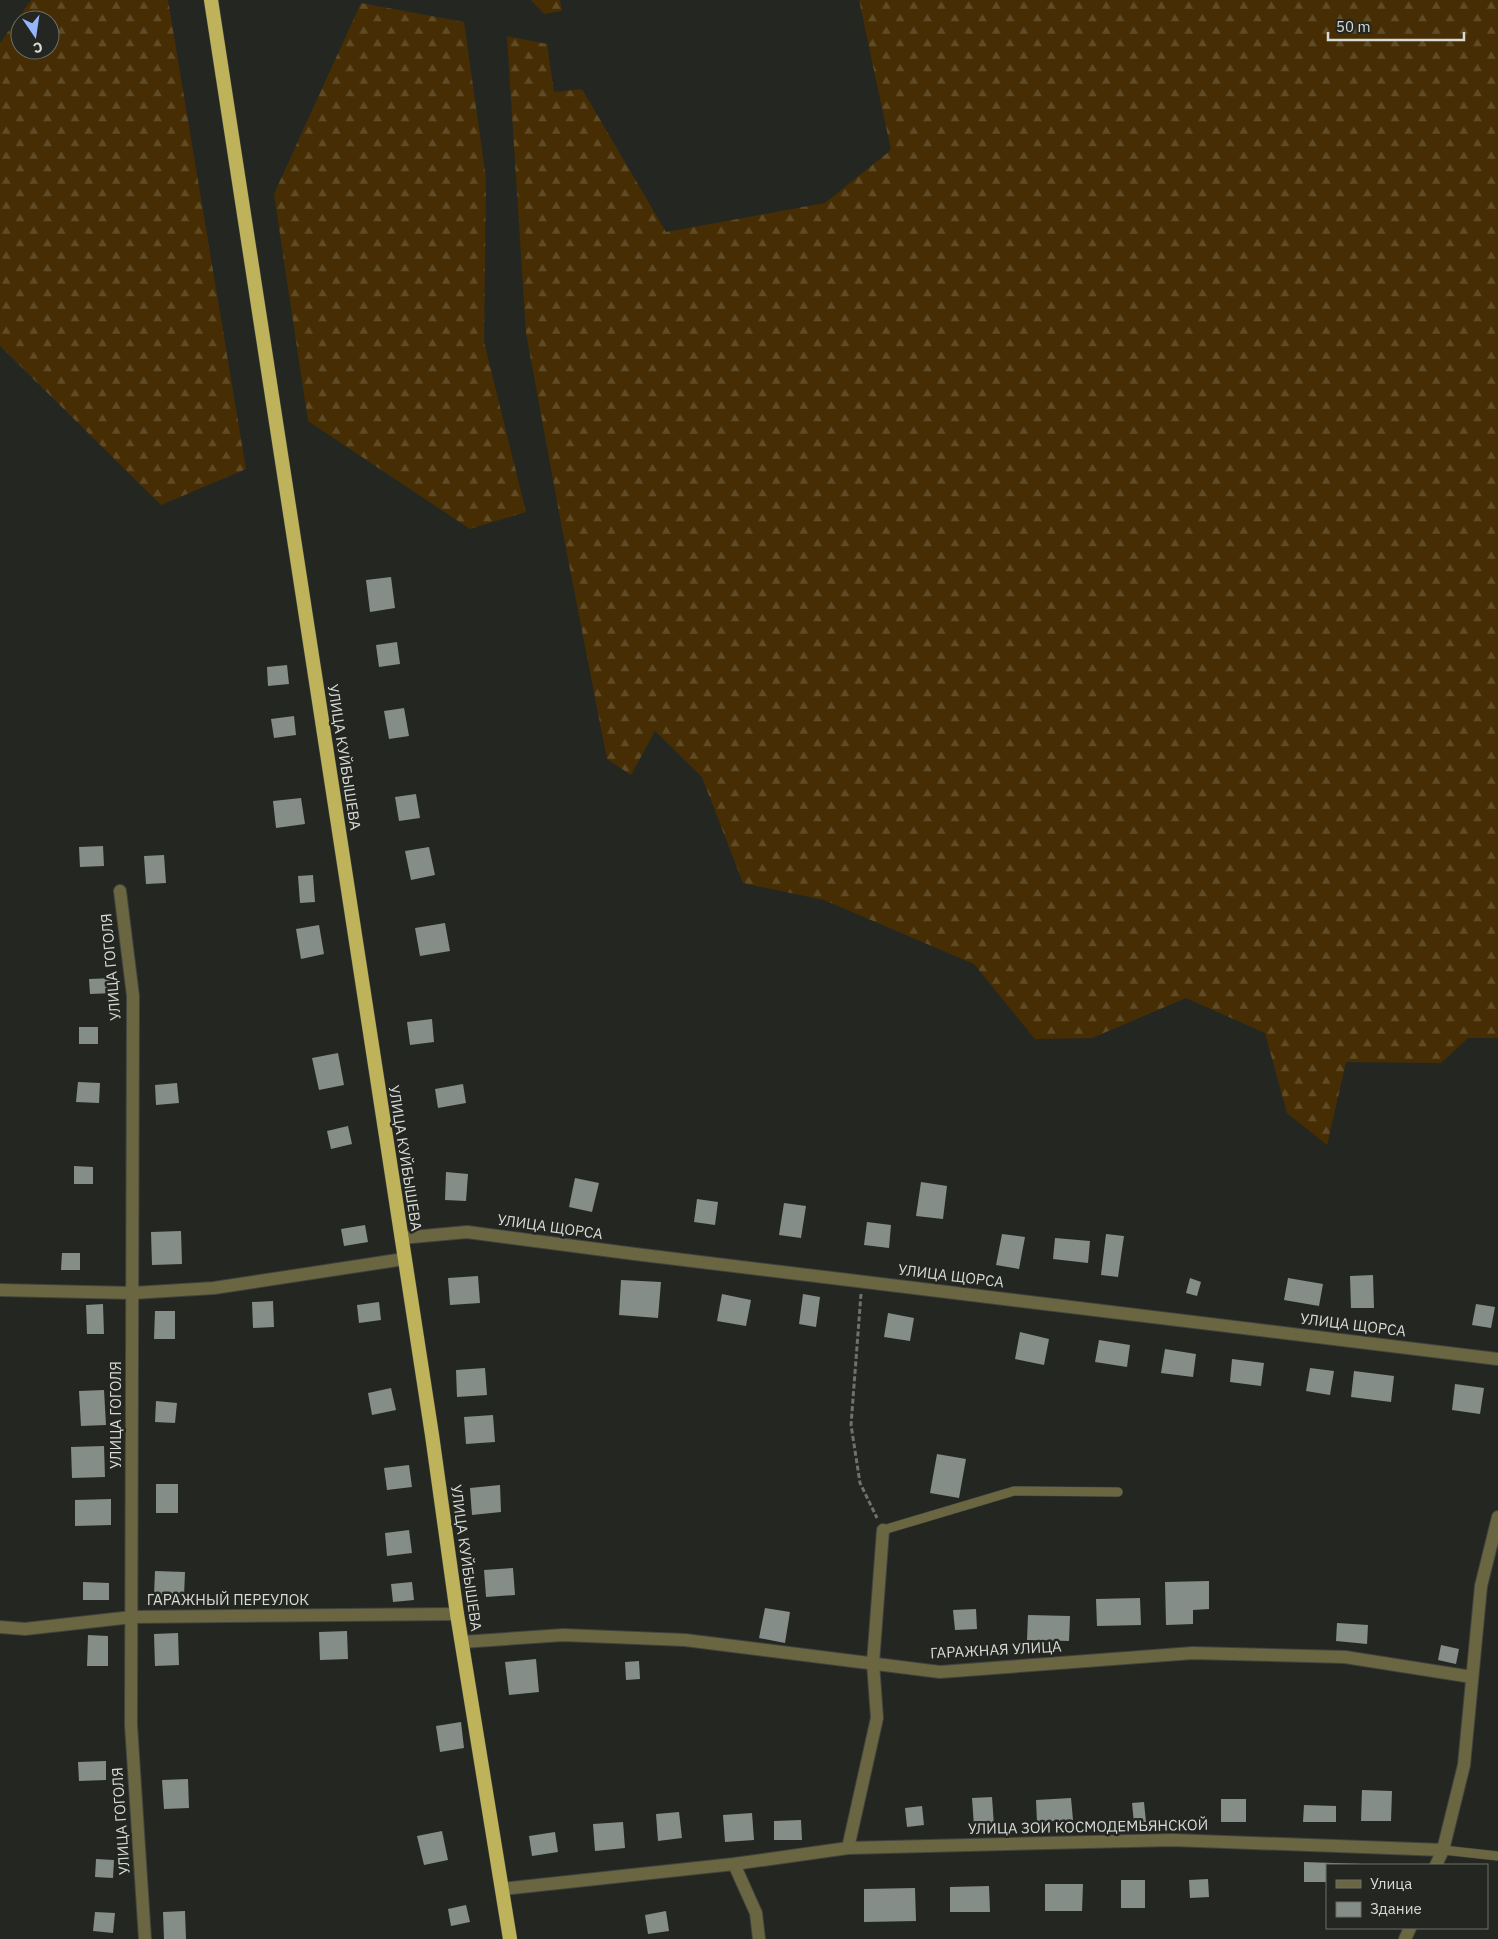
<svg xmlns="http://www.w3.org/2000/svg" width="1498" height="1939" viewBox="0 0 1498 1939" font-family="'IBM Plex Sans',sans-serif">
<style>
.forest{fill:url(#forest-firs);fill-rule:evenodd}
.building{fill:#858d88}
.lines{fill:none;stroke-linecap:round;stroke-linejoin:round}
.service-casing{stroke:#41443e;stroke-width:10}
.minor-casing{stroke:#41443e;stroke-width:14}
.trunk-casing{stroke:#41443e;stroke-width:15}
.path{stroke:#6f716c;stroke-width:3;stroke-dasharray:5 2.5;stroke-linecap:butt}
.service{stroke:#6a6641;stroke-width:9}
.minor{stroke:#6a6641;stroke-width:12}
.trunk{stroke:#beb25b;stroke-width:14}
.labels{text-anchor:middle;stroke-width:5;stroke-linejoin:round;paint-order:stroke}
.street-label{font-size:15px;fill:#d8dad6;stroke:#242721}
</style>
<defs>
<pattern id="forest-firs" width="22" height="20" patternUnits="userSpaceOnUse" patternTransform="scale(1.25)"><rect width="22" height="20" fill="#462d03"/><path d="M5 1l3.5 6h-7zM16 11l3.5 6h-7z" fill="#604b27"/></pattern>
</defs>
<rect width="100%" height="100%" fill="#242721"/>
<path class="forest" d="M31 0H168L246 469 161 505 0 346V43ZM20 20H50V50H20Z
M531 0H560L562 11 544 14Z
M859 0H1498V1038H1468L1441 1063 1346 1062 1327 1145 1287 1113 1265 1033 1186 998 1092 1038 1035 1039 974 964 824 900 743 883 702 777 655 731 631 775 607 759 561 523 526 333 507 36 547 44 554 92 582 89 666 232 825 203 891 150Z
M361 3 464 22 486 178 484 342 526 512 470 529 308 421 274 194Z"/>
<path class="building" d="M391 577 395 608 370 612 366 580Z
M397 642 400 664 379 667 376 645Z
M287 665 289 684 268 686 267 667Z
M404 708 409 736 389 739 384 711Z
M294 716 296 735 274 738 271 719Z
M416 794 420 818 399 821 395 797Z
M301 798 305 824 276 828 273 801Z
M103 846 104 866 80 867 79 847Z
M429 847 435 875 411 880 405 851Z
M164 855 166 883 146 884 144 856Z
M313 875 315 902 300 903 298 876Z
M445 923 450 951 420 956 415 928Z
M319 925 324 954 301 959 296 929Z
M115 978V993L90 994 89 979Z
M432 1019 434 1042 410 1045 407 1022Z
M79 1027H98V1044H79Z
M338 1053 344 1085 319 1090 312 1058Z
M78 1082 100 1083 99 1103 76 1102Z
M177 1083 179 1103 156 1105 155 1085Z
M463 1084 466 1103 438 1108 435 1089Z
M348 1126 352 1144 331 1149 327 1131Z
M74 1166 93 1167V1184H74Z
M446 1172 468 1174 466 1201 445 1200Z
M575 1178 599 1183 592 1212 569 1207Z
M921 1182 947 1186 943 1219 916 1216Z
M697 1199 718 1202 715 1225 694 1222Z
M784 1203 806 1206 801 1238 779 1235Z
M867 1222 891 1225 889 1248 864 1245Z
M365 1225 368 1242 344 1246 341 1229Z
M181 1231 182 1264 152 1265 151 1232Z
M1002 1234 1025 1237 1019 1269 996 1265Z
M1106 1234 1124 1236 1118 1277 1101 1275Z
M1055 1238 1090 1241 1088 1263 1053 1259Z
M62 1253H80V1270H61Z
M1373 1275 1374 1308H1351L1350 1276Z
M478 1276 480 1303 450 1305 448 1278Z
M1190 1278 1201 1282 1197 1296 1186 1293Z
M1288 1278 1323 1284 1319 1306 1284 1300Z
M621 1280 661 1282 658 1318 619 1315Z
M722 1294 751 1300 746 1326 717 1321Z
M803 1294 820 1297 816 1327 799 1324Z
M273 1301 274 1327 253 1328 252 1302Z
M379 1302 381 1320 359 1323 357 1305Z
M103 1304 104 1334H87L86 1305Z
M1476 1304 1495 1307 1491 1328 1472 1325Z
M155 1311H175V1339H154Z
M888 1313 914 1318 910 1341 884 1337Z
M1020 1332 1049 1339 1044 1365 1015 1359Z
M1099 1340 1130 1345 1127 1367 1095 1362Z
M1165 1349 1196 1354 1193 1377 1161 1373Z
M1232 1359 1264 1363 1261 1386 1230 1382Z
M485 1368 487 1395 457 1397 456 1370Z
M1310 1368 1334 1371 1330 1395 1306 1391Z
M1354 1371 1394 1376 1391 1402 1351 1397Z
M1455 1384 1484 1388 1480 1414 1452 1410Z
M391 1388 396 1410 372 1415 368 1393Z
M104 1390 106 1425 81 1426 79 1391Z
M156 1401 177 1403 175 1423 155 1422Z
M493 1415 495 1442 466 1444 464 1417Z
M104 1446 105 1477 72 1478 71 1447Z
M937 1454 966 1459 959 1498 930 1493Z
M409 1465 412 1487 387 1490 384 1468Z
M156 1484H178V1513H156Z
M500 1485 501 1512 472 1515 470 1488Z
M111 1499V1525L75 1526V1500Z
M409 1530 412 1553 387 1556 385 1533Z
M513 1568 515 1595 486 1597 484 1570Z
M155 1571 185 1572 184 1596 154 1595Z
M1209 1581V1609L1193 1610V1624L1166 1625 1165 1582Z
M83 1582 109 1583V1600H83Z
M412 1582 414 1600 393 1602 391 1584Z
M1140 1598 1141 1625 1097 1626 1096 1599Z
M765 1608 790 1612 785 1643 759 1638Z
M976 1609 977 1629 955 1630 953 1610Z
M1028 1615 1070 1616 1069 1641 1027 1640Z
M1337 1623 1368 1625 1367 1644 1336 1641Z
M347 1631 348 1659 320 1660 319 1632Z
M178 1633 179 1665 155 1666 154 1634Z
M88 1635 108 1636V1666H87Z
M1441 1645 1459 1649 1456 1664 1438 1660Z
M536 1659 539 1692 509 1695 505 1662Z
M639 1661 640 1679 626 1680 625 1662Z
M461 1722 464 1748 440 1752 436 1726Z
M106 1761V1780L79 1781 78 1762Z
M188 1779 189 1808 164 1809 162 1780Z
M1362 1790 1392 1791 1391 1821H1361Z
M992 1797 994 1825 974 1826 972 1798Z
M1071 1798 1073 1820 1037 1822 1036 1800Z
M1221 1799H1246V1822H1221Z
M1144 1802 1146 1822 1134 1823 1132 1803Z
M1304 1805 1336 1806V1822H1303Z
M922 1806 924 1825 907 1827 905 1808Z
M679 1812 682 1838 658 1841 656 1814Z
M752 1813 754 1840 725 1842 723 1815Z
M801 1820 802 1840H774V1821Z
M623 1822 625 1848 595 1851 593 1824Z
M442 1831 448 1860 424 1865 417 1836Z
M555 1832 558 1852 532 1856 529 1836Z
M96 1859 114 1860 113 1878 95 1877Z
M1304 1862 1364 1864V1865H1327V1882H1304Z
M1208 1879 1209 1897 1190 1898 1189 1880Z
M1121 1880H1145V1908H1121Z
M1045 1884H1083L1082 1911H1045Z
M989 1886 990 1912H950V1887Z
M915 1888 916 1921 864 1922V1889Z
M466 1905 470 1922 451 1926 448 1909Z
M185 1911 186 1939H164L163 1912Z
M666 1911 669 1931 648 1934 645 1915Z
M95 1912 115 1913 113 1933 93 1931Z"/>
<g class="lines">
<defs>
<path id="service" d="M883 1530 1014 1491 1118 1492
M1443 1850 1498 1856"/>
<path id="minor" d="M120 891 133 996 131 1725 145 1939
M401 1238 467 1232 635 1254 1498 1359
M0 1290 133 1293 214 1288 404 1259
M0 1627 25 1629 132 1617 457 1614
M462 1642 563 1635 685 1640 940 1672 1193 1653 1345 1657 1472 1677
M848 1848 877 1718 873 1663 883 1530
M734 1864 756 1913 759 1939
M1436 1865 1443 1850 1464 1765 1481 1586 1498 1517
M502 1889 734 1864 848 1848 1172 1840 1443 1850
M1405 1939 1410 1928"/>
<path id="trunk" d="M211 0 432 1435 457 1614 510 1939"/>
</defs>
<use href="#service" class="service-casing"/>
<use href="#minor" class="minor-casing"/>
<use href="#trunk" class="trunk-casing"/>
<path class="path" d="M861 1294 851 1425 860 1483 877 1518"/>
<use href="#service" class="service"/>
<use href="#minor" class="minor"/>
<use href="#trunk" class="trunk"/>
</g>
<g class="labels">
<g class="street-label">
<text transform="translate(344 757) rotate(81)" y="5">УЛИЦА КУЙБЫШЕВА</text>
<text transform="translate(111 967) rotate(-95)" y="5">УЛИЦА ГОГОЛЯ</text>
<text transform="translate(405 1158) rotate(81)" y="5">УЛИЦА КУЙБЫШЕВА</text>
<text transform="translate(550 1227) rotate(8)" y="5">УЛИЦА ЩОРСА</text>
<text transform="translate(951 1276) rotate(7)" y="5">УЛИЦА ЩОРСА</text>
<text transform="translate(1353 1325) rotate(7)" y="5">УЛИЦА ЩОРСА</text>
<text transform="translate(116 1415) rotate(-90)" y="5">УЛИЦА ГОГОЛЯ</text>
<text transform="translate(466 1558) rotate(82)" y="5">УЛИЦА КУЙБЫШЕВА</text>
<text x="228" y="1605">ГАРАЖНЫЙ ПЕРЕУЛОК</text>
<text transform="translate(996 1650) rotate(-3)" y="5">ГАРАЖНАЯ УЛИЦА</text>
<text transform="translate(121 1821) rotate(-94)" y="5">УЛИЦА ГОГОЛЯ</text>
<text transform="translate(1088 1827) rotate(-1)" y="5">УЛИЦА ЗОИ КОСМОДЕМЬЯНСКОЙ</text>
</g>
</g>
<rect x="1326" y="1864" width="162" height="65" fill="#242721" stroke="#6c6f69"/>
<rect x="1336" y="1880" width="25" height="8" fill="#6a6641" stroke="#6c6f69"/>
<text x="1370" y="1889" font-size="15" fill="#d8dad6">Улица</text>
<rect x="1336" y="1902" width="25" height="15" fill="#858d88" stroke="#6c6f69"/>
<text x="1370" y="1914" font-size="15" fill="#d8dad6">Здание</text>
<g transform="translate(35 35) rotate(167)"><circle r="24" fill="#242721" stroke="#6c6f69"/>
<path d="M0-4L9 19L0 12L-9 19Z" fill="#95b6fd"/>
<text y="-8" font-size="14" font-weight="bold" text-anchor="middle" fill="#d8dad6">С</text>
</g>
<path d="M1328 32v8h136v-8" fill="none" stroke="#d8dad6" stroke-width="2.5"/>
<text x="1336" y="32" font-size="15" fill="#d8dad6" stroke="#242721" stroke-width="4" paint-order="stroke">50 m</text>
</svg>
